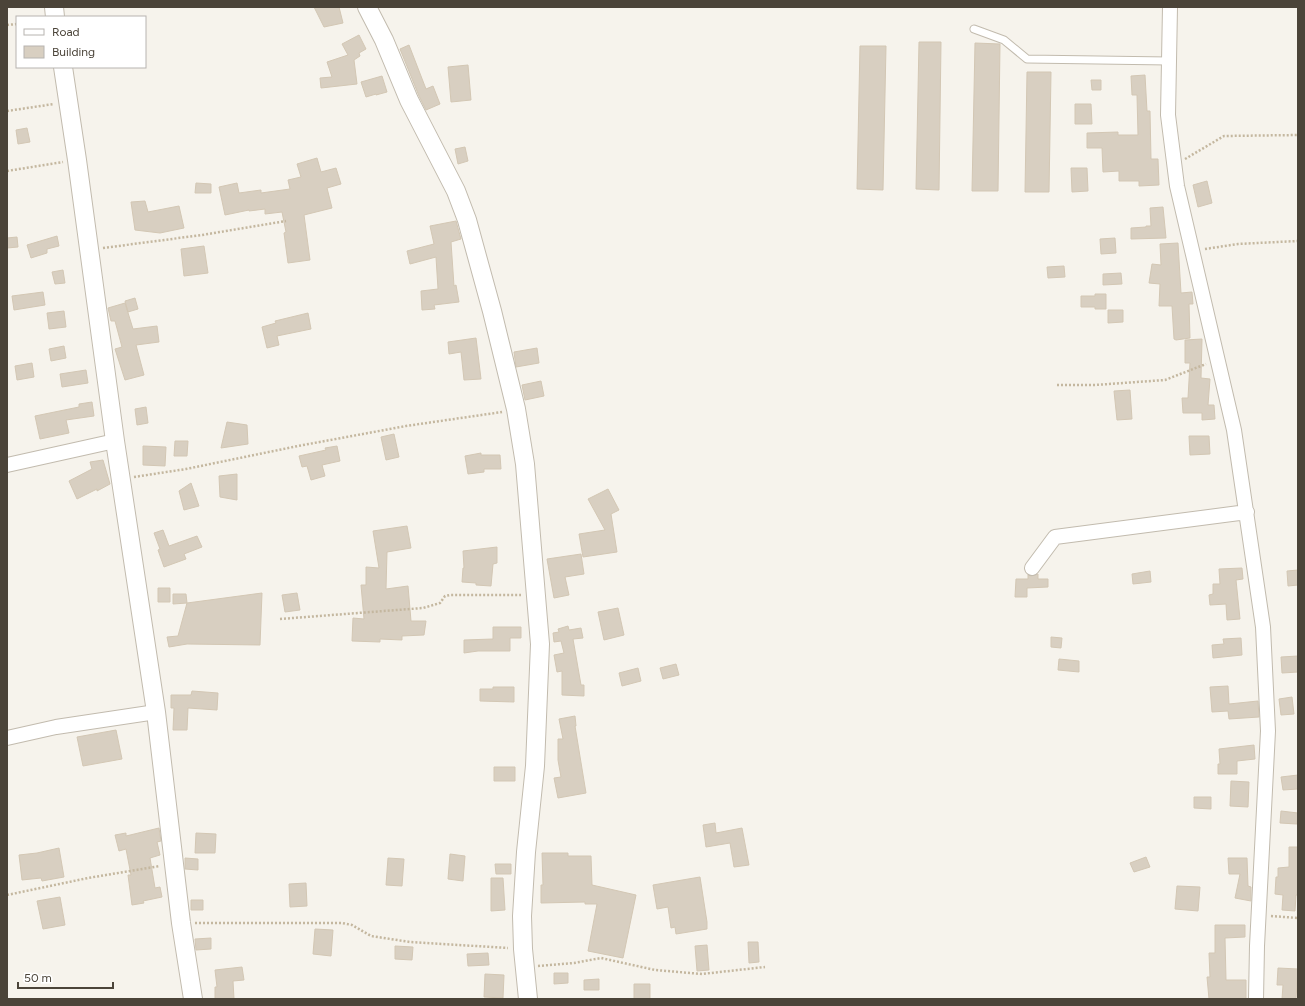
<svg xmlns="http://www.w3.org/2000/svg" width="1305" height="1006" viewBox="0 0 1305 1006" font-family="Figtree,sans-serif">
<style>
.building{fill:#d8cfc1;stroke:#d3c7b4}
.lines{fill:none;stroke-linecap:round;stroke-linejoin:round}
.service-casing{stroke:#c2bbae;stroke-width:9}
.minor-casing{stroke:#c2bbae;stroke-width:16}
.tertiary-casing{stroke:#c2bbae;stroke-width:20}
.path{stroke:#c4b79f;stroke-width:2.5;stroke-dasharray:2 2;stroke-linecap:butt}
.service{stroke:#fff;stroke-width:7}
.minor{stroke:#fff;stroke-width:14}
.tertiary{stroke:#fff;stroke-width:18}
</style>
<rect width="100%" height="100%" fill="#f6f3ec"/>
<path class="building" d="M314 7H339L343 23 324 27Z
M359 35 366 49 359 53 360 56 354 60 357 84 321 88 320 78 332 77 327 62 348 55 342 44Z
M919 42H941L939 190 916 189Z
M975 43 1000 44 998 191H972Z
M409 45 426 89 433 86 440 104 426 110 419 96 400 49Z
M860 46H886L883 190 857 189Z
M468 65 471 100 451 102 448 67Z
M1027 72H1051L1049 192H1025Z
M1145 75 1147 111H1150L1151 159H1158L1159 185 1139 186V181H1119V171L1103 172 1102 148H1087V133L1118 132V135H1138L1137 95H1132L1131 76Z
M382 76 387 92 376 95V94L366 97 361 82Z
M1091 80H1101V90H1092Z
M1075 104H1091L1092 124H1075Z
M27 128 30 142 18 144 16 130Z
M465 147 468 161 458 164 455 149Z
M317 158 321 172 336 168 341 184 327 188 332 208 304 215 310 260 288 263 284 233 286 232 282 212 265 214V209L249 211V210L225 215 219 187 237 183 239 193 261 190V193L290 189 288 180 301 177 297 164Z
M1071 168H1087L1088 191 1072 192Z
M1207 181 1212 203 1198 207 1193 185Z
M196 183 211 184V193H195Z
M145 201 148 212 179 206 184 228 160 233 135 230 131 202Z
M1163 207 1166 238 1131 239V228L1146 227V226H1151L1150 208Z
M456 221 461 239 451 242 454 286 456 285 459 302 434 305 435 309 422 310 421 291 438 289 436 257 410 264 407 251 434 244 430 226Z
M57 236 59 246 47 249V253L31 258 27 245Z
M17 237 18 247 7 248V238Z
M1115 238 1116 253 1101 254 1100 239Z
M1178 243 1181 293 1192 292 1193 304H1189L1190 338 1176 340 1174 339 1172 306H1159L1160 284 1149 283 1152 264 1161 265 1160 244Z
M204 246 208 273 184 276 181 249Z
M1064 266 1065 277 1048 278 1047 267Z
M63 270 65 283 55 284 52 272Z
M1121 273 1122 284 1103 285V274Z
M43 292 45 305 14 310 12 296Z
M1095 294H1106V309H1095V307H1081V296H1095Z
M135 298 138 309 128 312 125 301Z
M125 303 133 329 157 326 159 342 136 345 144 375 125 380 115 349 122 347 115 321H111L108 308Z
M1108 310H1123V322L1108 323Z
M64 311 66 327 49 329 47 313Z
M308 313 311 329 277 336 279 345 267 348 262 327 276 323 275 321Z
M476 338 481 379 464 380 461 352 449 354 448 342Z
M1202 339 1201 378 1210 379 1208 405H1214L1215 419 1202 420V413H1183L1182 398H1188L1190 363H1185V340Z
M64 346 66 358 51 361 49 349Z
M537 348 539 363 516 367 514 352Z
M32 363 34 377 17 380 15 366Z
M86 370 88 383 62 387 60 374Z
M541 381 544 396 525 400 522 385Z
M1130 390 1132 419 1117 420 1114 391Z
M92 402 94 416 66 420 69 433 40 439 35 416 79 407V404Z
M146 407 148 423 137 425 135 409Z
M227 422 247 425 248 444 221 448Z
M394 434 399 457 386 460 381 437Z
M1189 436H1209L1210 454 1190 455Z
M175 441H188L187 456H174Z
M143 446 166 447 165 466 143 465Z
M337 446 340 461 322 465 325 476 311 480 307 466 302 467 299 456 326 450 325 448Z
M481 453V455H500L501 469H484V472L468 474 465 456Z
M103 460 110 484 97 491V489L77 499 69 481 92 469 90 462Z
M237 474V500L220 497 219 476Z
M191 483 199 506 184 510 179 491Z
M608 489 619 510 611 514 617 552 583 557 579 534 605 530 588 499Z
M407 526 411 548 387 552 386 589 408 586 411 621H426L424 635 402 636V640L380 639V642L352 641 353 618 364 619 361 585H366V567L379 568 373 531Z
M163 530 169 546 197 536 202 547 184 554 186 559 164 567 158 550 160 549 154 533Z
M497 547V563L493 564 491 586 476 585V583L462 582 463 568H464L463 551Z
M581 554 584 574 565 577 569 595 554 598 547 559Z
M1242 568 1243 579 1236 580 1240 619 1227 620 1226 604 1210 605 1209 595 1213 594V584H1220L1219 569Z
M1298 570V585L1288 586 1287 571Z
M1150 571 1151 582 1133 584 1132 574Z
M1038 574V579H1048V587L1027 588V597H1015L1016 579H1028V575L1031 576Z
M158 588H170V602H158Z
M262 593 260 645 187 644 169 647 167 637 178 636 187 603Z
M297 593 300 610 285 612 282 595Z
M173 594H186L187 603 173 604Z
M618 608 624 635 604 640 598 612Z
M568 626 569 630 581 628 583 638 573 639 581 685H584V696L562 695V671L557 672 554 655 564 653 561 641 554 642 553 633 559 632 558 629Z
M493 627H521V638H510V651H478L464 653V640L493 639Z
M1051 637 1062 638 1061 648 1051 647Z
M1241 638 1242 655 1213 658 1212 645 1224 644 1223 639Z
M1298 656V672L1282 673 1281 657Z
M1059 659 1079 661V672L1058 670Z
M676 664 679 675 663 679 660 668Z
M638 668 641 681 622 686 619 673Z
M1228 686 1229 704 1258 701 1259 717 1229 719 1228 711 1212 712 1210 687Z
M493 687H514V702L480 701V689H493Z
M192 691 218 693 217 710 188 708 187 730H173L174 708H171V695H191Z
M1292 697 1294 714 1281 715 1279 699Z
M575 716 576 726H575L586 793 558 798 554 778 561 777 558 760V739H563L559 719Z
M116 730 122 759 83 766 77 737Z
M1254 745 1255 759 1237 761V774H1218V764H1220L1219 749Z
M494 767H515V781H494Z
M1298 775V789L1283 790 1281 777Z
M1231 781 1249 782 1248 807 1230 806Z
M1194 797H1211V809L1194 808Z
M1281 811 1298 813 1297 824 1280 823Z
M715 823 716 833 742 828 749 865 734 867 730 843 706 847 703 825Z
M159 828 161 841 157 842 160 855 150 858 155 888 160 887 162 897 143 901 144 903 132 905 128 875H131L126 849 119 851 115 835 126 833V836Z
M196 833 216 834 215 853H195Z
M1289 847H1298V895H1296L1295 911 1282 910 1283 895 1275 894 1276 877H1278V868L1289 867Z
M59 848 64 877 42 881 41 878 22 880 19 855 37 853Z
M542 853H568V856H591L592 885 636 895 623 958 588 951 597 904H585V902L541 903V885H543Z
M450 854 465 856 463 881 448 879Z
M1146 857 1150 867 1134 872 1130 863Z
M185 858 198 859V870L185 869Z
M388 858 404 859 402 886 386 885Z
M1228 858H1247L1248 886 1251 887V901L1235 898 1240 874H1229Z
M495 864H511V874H496Z
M700 877 707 922V929L676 934 675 927 671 928 668 907 657 909 653 885Z
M491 878H503L505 910 491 911Z
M306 883 307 906 290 907 289 884Z
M1177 886 1200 887 1198 911 1175 909Z
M60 897 65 925 43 929 37 901Z
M191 900H203V910H191Z
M1215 925H1245V937L1225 938 1226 980H1246V999H1209L1207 977H1210L1209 953H1215Z
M315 929 333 930 331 956 313 954Z
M211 938V949L196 950 195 939Z
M748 942H758L759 962 749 963Z
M707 945 709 970 697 971 695 946Z
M395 946 413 947 412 960 395 959Z
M488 953 489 965 468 966 467 954Z
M242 967 244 980 233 981 234 999H215V987H217L215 970Z
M1278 968 1298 969 1296 999H1282L1283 985H1277Z
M554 973H568V983L554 984Z
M485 974 504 975 503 998 484 997Z
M599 979V990H584V980Z
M634 984H650V999H634Z"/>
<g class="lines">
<defs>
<path id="service" d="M974 29 1004 40 1027 59 1169 61"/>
<path id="minor" d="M1170 7 1168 115 1177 186 1234 430 1263 627 1268 731 1257 946 1256 999
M7 465 115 441
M1032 568 1055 537 1247 512
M7 738 56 727 156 712"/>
<path id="tertiary" d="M54 7 55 17
M367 7 384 40 409 100 456 191 467 220 492 311 516 409 525 464 540 644 535 766 526 852 522 916 523 949 528 999
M63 67 77 160 115 441 156 712 181 923 193 999"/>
</defs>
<use href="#service" class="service-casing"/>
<use href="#minor" class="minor-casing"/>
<use href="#tertiary" class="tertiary-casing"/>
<path class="path" d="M7 25 17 24
M7 111 54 104
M1185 159 1224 136 1298 135
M7 171 63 162
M103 248 202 235 286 221
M1205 249 1238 244 1298 241
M1057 385H1095L1165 380 1206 364
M134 477 186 469 298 446 406 426 502 412
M280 619 423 608 440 603 445 596 450 595H521
M7 895 88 878 160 866
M1271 916 1298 918
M195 923H342L352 925 371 936 410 942 508 948
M538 966 574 963 601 958 655 970 702 974 765 967"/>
<use href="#service" class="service"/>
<use href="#minor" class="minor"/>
<use href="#tertiary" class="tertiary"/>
</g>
<rect width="1305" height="1006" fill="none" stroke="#4b4439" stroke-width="16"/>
<rect x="16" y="16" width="130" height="52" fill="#ffffff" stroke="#b7b4b0"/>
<rect x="24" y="29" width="20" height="6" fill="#ffffff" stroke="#b7b4b0"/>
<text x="52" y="36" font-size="12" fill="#4b4439">Road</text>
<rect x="24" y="46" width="20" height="12" fill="#d8cfc1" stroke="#b7b4b0"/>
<text x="52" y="56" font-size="12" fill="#4b4439">Building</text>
<path d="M18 982v6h95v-6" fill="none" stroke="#4b4439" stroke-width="2"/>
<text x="24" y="982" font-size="12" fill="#4b4439" stroke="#ffffff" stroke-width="3" paint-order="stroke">50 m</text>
</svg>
